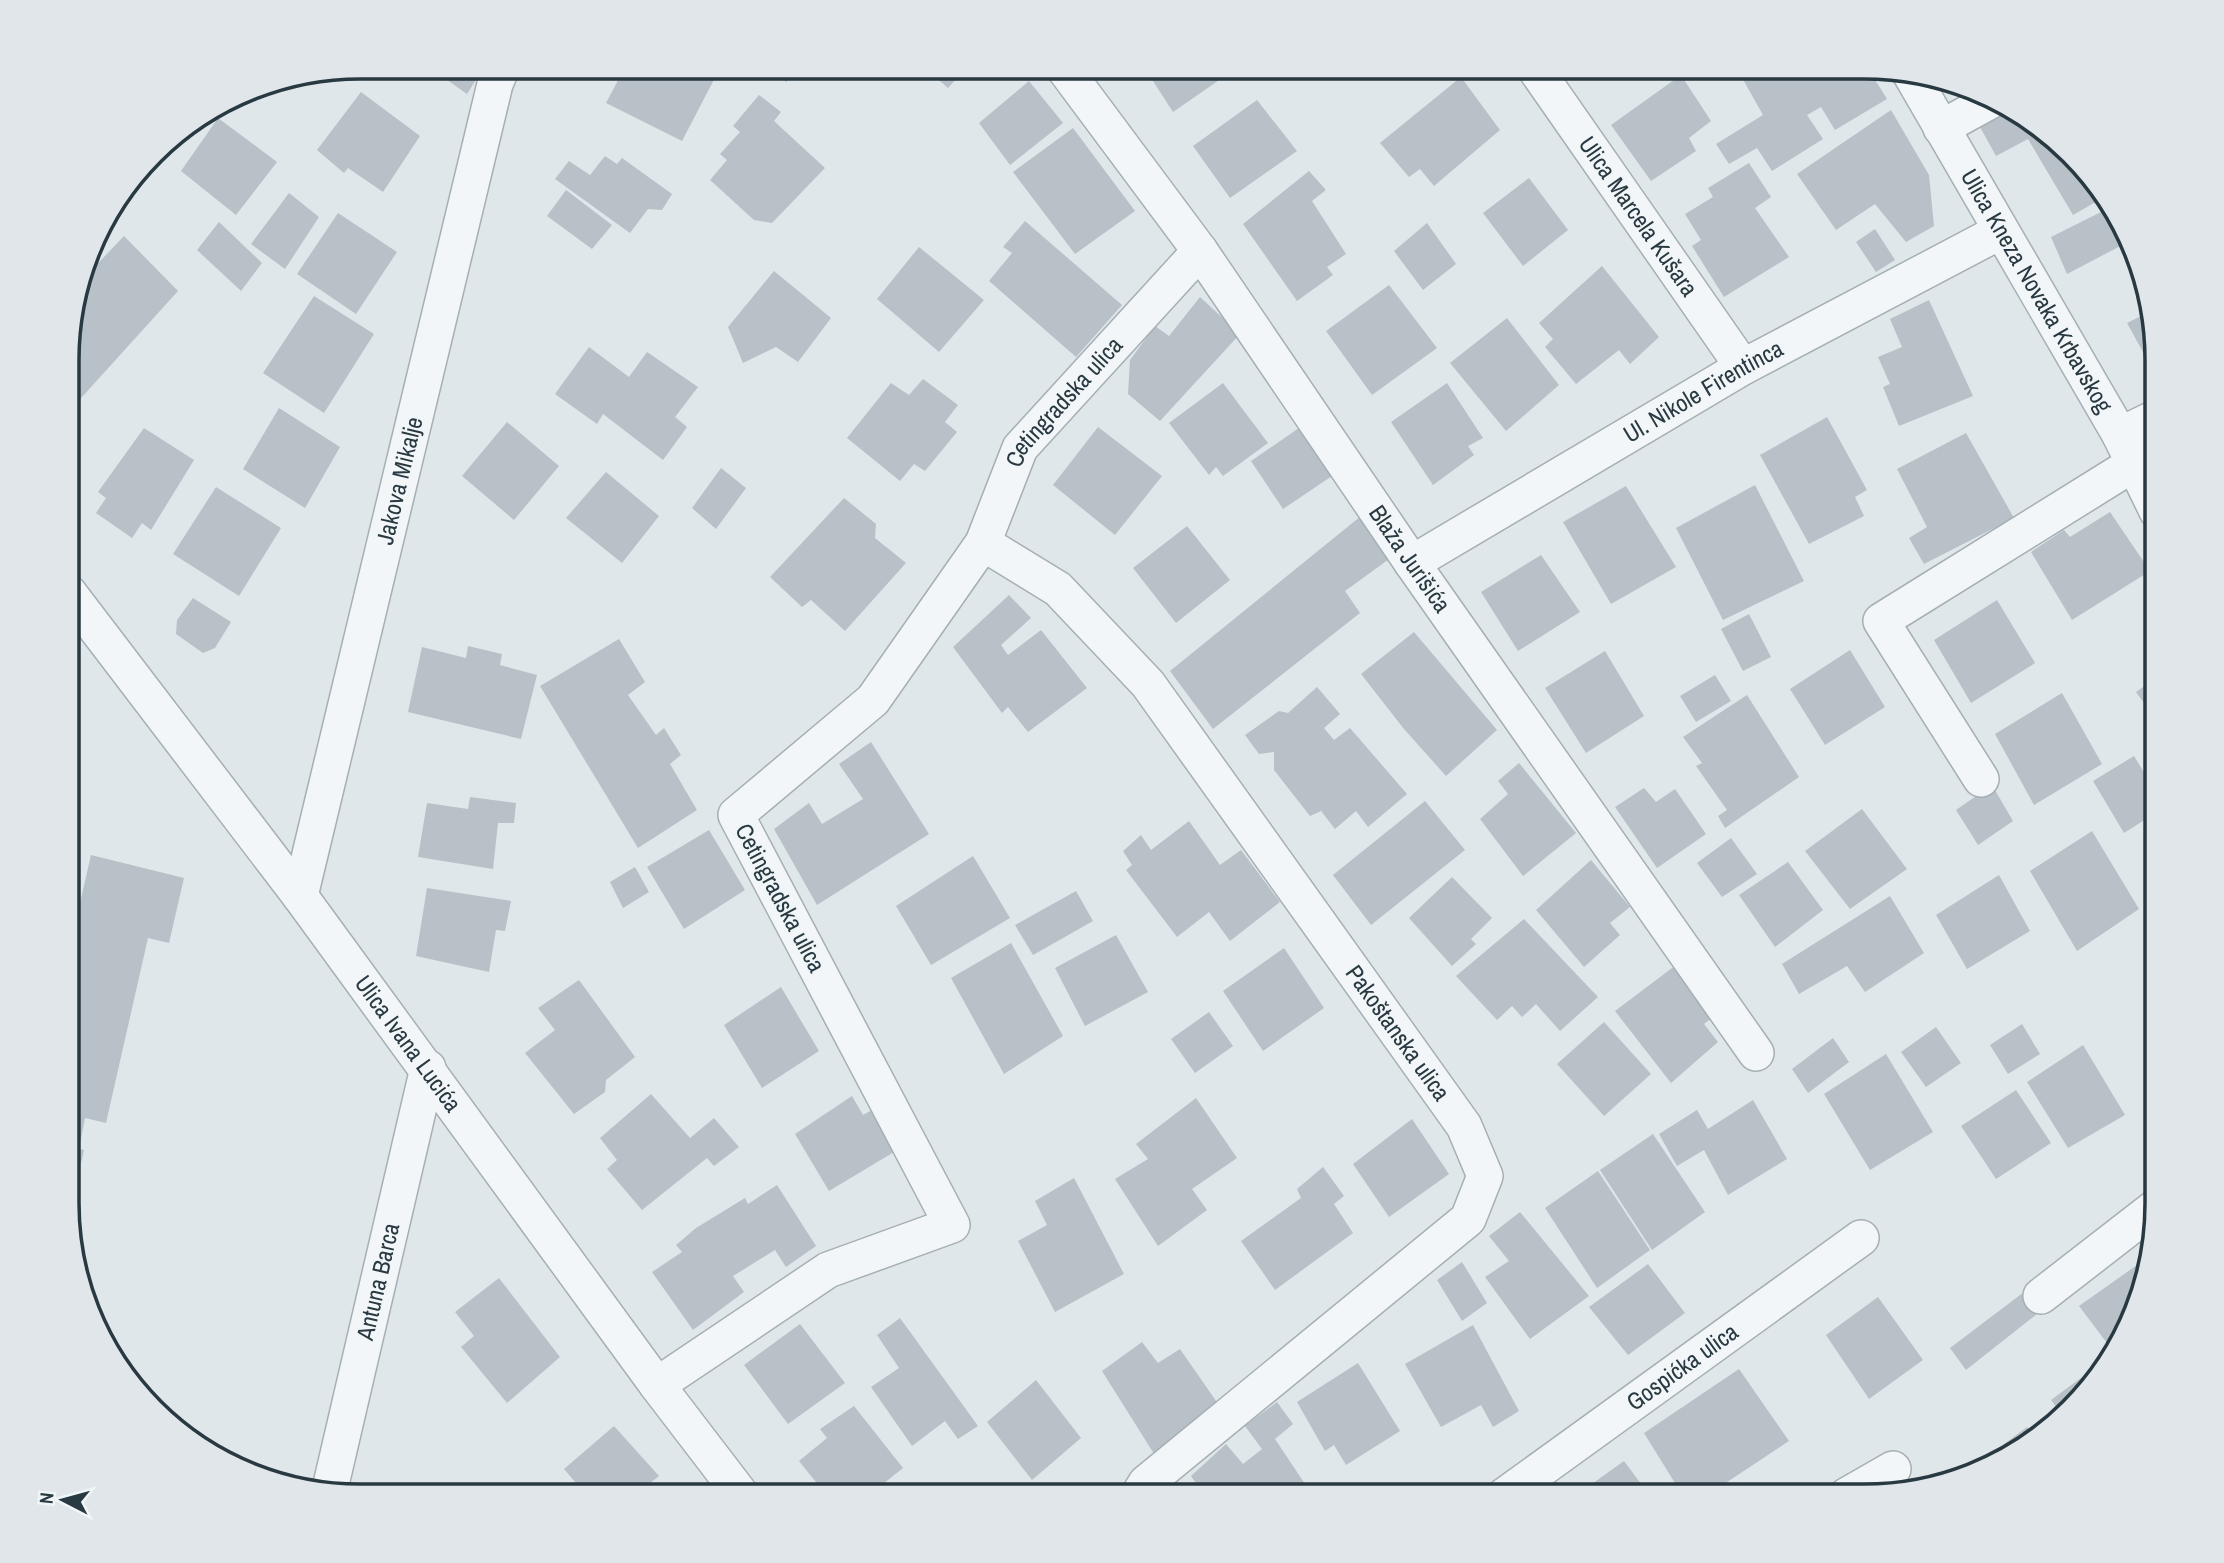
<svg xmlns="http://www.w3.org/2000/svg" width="2224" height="1563" viewBox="0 0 2224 1563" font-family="'Archivo Narrow',sans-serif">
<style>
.building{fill:#b7c1c7}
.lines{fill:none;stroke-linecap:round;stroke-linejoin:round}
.minor-casing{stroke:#a5afb4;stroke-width:38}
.minor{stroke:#f3f6f8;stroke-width:35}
.labels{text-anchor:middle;stroke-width:5;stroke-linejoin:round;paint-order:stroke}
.street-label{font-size:24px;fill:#283942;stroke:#f0f5f7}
.rim{fill:none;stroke:#283942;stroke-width:3.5}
</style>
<rect width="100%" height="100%" fill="#e0e7ea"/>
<path class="building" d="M429 67H484L467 94Z
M625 67H707L718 72 682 141 606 103Z
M770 67H801L786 82Z
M924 67H967L948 88Z
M1144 67H1238L1173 112Z
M1736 67H1867L1887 99 1835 130 1821 107 1807 115 1823 139 1772 171 1757 148 1729 164 1716 144 1763 115Z
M1681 75 1711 121 1689 138 1696 151 1651 181 1611 125Z
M1461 77 1500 130 1434 186 1420 169 1409 177 1380 143Z
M1029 81 1063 123 1010 165 979 123Z
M361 92 420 136 383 192 348 168 344 173 317 150Z
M759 95 781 112 774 121 825 168 772 223 754 220 710 180 727 160 720 154 740 132 733 126Z
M1257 100 1297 151 1230 198 1193 146Z
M1891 110 1929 175 1934 226 1906 242 1875 204 1836 230 1797 174Z
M2012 111 2042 127 2101 199 2073 215 2028 139 1996 156 1980 127Z
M218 118 277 162 236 215 181 171Z
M1073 128 1135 211 1075 254 1013 172Z
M605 156 617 164 622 158 672 194 662 210 648 209 630 233 555 179 569 161 590 175Z
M1749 163 1771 197 1755 208 1789 257 1724 297 1692 246 1701 240 1685 214 1713 197 1708 188Z
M1309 171 1326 190 1312 201 1346 254 1327 267 1333 275 1297 301 1243 224Z
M1529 178 1568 230 1523 266 1483 213Z
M566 190 612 225 592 249 547 216Z
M289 193 319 217 285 269 251 244Z
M2109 208 2127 230 2130 241 2067 274 2051 237Z
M338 213 397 252 356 314 297 274Z
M1025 221 1122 305 1076 357 989 281 1012 253 1003 247Z
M219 222 262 263 241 291 197 250Z
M1427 223 1456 264 1423 290 1394 251Z
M1875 229 1895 260 1876 272 1856 242Z
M124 236 178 291 73 407 69 403V322L82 280Z
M919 247 984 300 939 352 877 299Z
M1602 266 1659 337 1630 364 1619 350 1576 384 1545 347 1553 339 1539 323Z
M774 271 831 318 798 362 776 347 743 363 728 327Z
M1389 285 1437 348 1372 395 1326 331Z
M314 296 374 334 324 413 263 373Z
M1200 297 1240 334 1160 421 1128 394 1130 360 1155 326 1169 336Z
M1929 300 1973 396 1899 426 1883 387 1890 384 1878 357 1902 347 1890 319Z
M2149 312 2157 341V358L2149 363 2127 323Z
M1507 318 1559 385 1506 431 1450 363Z
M589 347 629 377 647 352 698 387 675 417 687 427 663 460 603 414 597 424 555 394Z
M923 379 958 405 945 422 957 432 925 471 914 464 900 481 847 438 891 383 909 395Z
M1223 383 1268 443 1223 476 1216 467 1209 475 1169 423Z
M1447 383 1483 438 1468 446 1474 455 1433 485 1391 422Z
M279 408 340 447 305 508 243 469Z
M1827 417 1867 490 1855 497 1864 516 1809 544 1760 455Z
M507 422 559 466 514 520 462 476Z
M1098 427 1162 476 1115 535 1053 485Z
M144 428 194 460 151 530 142 523 132 538 96 513 106 498 98 492Z
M1299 428 1332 476 1283 509 1251 461Z
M1966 433 2014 518 1924 564 1909 538 1927 527 1897 469Z
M721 468 746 488 716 529 692 508Z
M606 472 659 516 622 563 566 518Z
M1755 485 1804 581 1723 620 1676 528Z
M1626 486 1676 567 1611 604 1563 522Z
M216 487 281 528 239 596 173 554Z
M844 498 876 524 875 538 906 563 845 631 811 600 802 607 770 577Z
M2110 512 2150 571 2072 620 2031 552 2064 530 2070 537Z
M1361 516 1392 557 1345 591 1360 613 1213 729 1170 671Z
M1187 526 1230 580 1176 623 1133 568Z
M1541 555 1580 612 1518 651 1481 592Z
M1009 595 1031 618 1001 645 1008 655 1041 630 1087 688 1028 732 1008 707 1002 713 953 647Z
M193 598 231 622 215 648 203 653 176 634 177 620Z
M1997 600 2035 663 1971 703 1934 640Z
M1749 614 1771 657 1743 671 1721 629Z
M1414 632 1497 730 1446 776 1404 729 1361 674Z
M619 639 645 682 628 695 656 735 664 728 681 755 670 764 697 810 638 848 540 686Z
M468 646 502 654 500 665 537 675 521 739 408 712 422 647 466 658Z
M1850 650 1885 707 1825 745 1790 689Z
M1605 651 1644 716 1586 753 1545 688Z
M1715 675 1731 701 1696 722 1680 696Z
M2157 677V721L2136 692Z
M1317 687 1340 714 1324 728 1334 740 1350 728 1407 794 1368 827 1356 811 1335 829 1321 811 1310 816 1274 770V752L1259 754 1245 735 1279 711 1288 713Z
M2062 693 2102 764 2034 805 1995 734Z
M1747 695 1799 777 1725 828 1718 816 1727 810 1696 766 1702 763 1683 737Z
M871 742 929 834 817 905 774 829 809 803 822 824 863 799 839 764Z
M2134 756 2148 779 2157 773V838L2146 819 2124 833 2093 781Z
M1519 763 1576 833 1523 876 1480 819 1508 794 1498 781Z
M1992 785 2013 821 1978 845 1956 810Z
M1644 788 1656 802 1675 789 1706 834 1657 868 1615 807Z
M470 797 516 803 514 823H498L493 869 418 857 427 803 468 809Z
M1425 801 1465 850 1371 925 1333 875Z
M1862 809 1907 869 1850 909 1805 851Z
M1189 821 1220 865 1241 850 1280 902 1230 941 1209 912 1177 937 1126 870 1132 865 1123 851 1141 835 1151 850Z
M709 830 745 890 684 929 647 867Z
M2092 831 2139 909 2077 951 2030 871Z
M1731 838 1757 874 1722 897 1697 863Z
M91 855 184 878 169 943 148 938 106 1123 85 1118 79 1149 84 1150 70 1213 69 951Z
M973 856 1010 918 931 965 896 906Z
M1591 860 1630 907 1610 923 1620 935 1584 967 1536 910Z
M1788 862 1823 910 1775 947 1739 895Z
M635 867 649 892 623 908 610 882Z
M1999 875 2030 931 1967 969 1936 915Z
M1452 877 1492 918 1471 939 1476 944 1452 966 1409 918Z
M427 888 511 901 505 931 496 930 489 972 416 956Z
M1076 891 1093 921 1033 955 1015 925Z
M1890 896 1924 953 1865 992 1847 966 1799 994 1782 964Z
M1524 919 1598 997 1560 1031 1536 1004 1522 1017 1512 1006 1497 1020 1456 976Z
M1116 935 1148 992 1085 1026 1055 968Z
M1011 943 1063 1036 1004 1074 951 978Z
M1284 948 1324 1008 1263 1051 1223 991Z
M1676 965 1716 1015 1704 1024 1718 1042 1671 1083 1615 1011Z
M579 980 635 1057 606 1080 605 1092 574 1114 525 1053 555 1030 538 1008Z
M781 987 819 1051 762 1088 724 1025Z
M1209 1012 1233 1046 1195 1073 1171 1039Z
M1604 1022 1651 1074 1604 1116 1557 1064Z
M2022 1024 2040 1054 2008 1074 1990 1045Z
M1936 1027 1961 1063 1926 1087 1901 1052Z
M1833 1038 1849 1062 1808 1093 1792 1069Z
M2083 1045 2125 1115 2068 1148 2027 1082Z
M1886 1054 1933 1132 1870 1170 1824 1094Z
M2016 1090 2051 1143 1996 1179 1961 1126Z
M651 1094 690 1138 714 1118 739 1147 714 1166 707 1158 642 1210 607 1169 617 1160 600 1138Z
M852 1096 863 1115 883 1104 904 1146 829 1191 795 1134Z
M1196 1098 1237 1158 1192 1189 1207 1210 1158 1246 1115 1179 1148 1159 1136 1144Z
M1753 1100 1787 1159 1728 1195 1704 1150 1677 1166 1659 1134 1697 1110 1708 1129Z
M1412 1119 1449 1174 1389 1217 1353 1164Z
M1653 1134 1705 1212 1652 1250 1600 1170Z
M1323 1167 1344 1196 1334 1204 1353 1233 1275 1290 1241 1241 1301 1198 1297 1189Z
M1598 1171 1650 1250 1597 1288 1545 1208Z
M1074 1178 1124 1274 1055 1312 1018 1241 1047 1225 1035 1201Z
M777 1185 816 1246 786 1267 775 1250 733 1276 744 1292 693 1330 652 1272 682 1252 676 1245 696 1228 745 1198 748 1204Z
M1520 1212 1589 1296 1530 1339 1485 1277 1509 1261 1489 1236Z
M1462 1262 1487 1303 1462 1321 1437 1280Z
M1648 1264 1685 1313 1628 1355 1589 1307Z
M2137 1265 2146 1277 2142 1298 2113 1351 2079 1306Z
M499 1278 560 1357 507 1403 461 1347 474 1336 455 1312Z
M2028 1289 2042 1310 1966 1370 1950 1348Z
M1878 1297 1923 1360 1869 1399 1826 1335Z
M900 1318 978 1426 958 1439 945 1421 912 1446 871 1387 899 1368 877 1335Z
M800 1324 845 1383 788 1424 744 1365Z
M1473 1325 1519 1411 1493 1427 1481 1405 1441 1427 1405 1364Z
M1142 1342 1158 1363 1180 1349 1223 1411 1156 1457 1102 1371Z
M1358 1363 1400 1431 1346 1465 1334 1445 1325 1451 1297 1402Z
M1739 1369 1789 1441 1706 1496H1683L1644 1433Z
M2093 1369 2099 1377 2097 1381 2060 1412 2051 1400Z
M1036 1380 1081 1438 1032 1480 987 1422Z
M1277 1402 1293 1424 1275 1439 1313 1496H1205L1191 1476 1226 1444 1243 1464 1262 1449 1245 1426Z
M854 1406 903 1468 868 1496H827L799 1461 827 1438 820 1429Z
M614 1426 659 1476 634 1496H587L564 1469Z
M2027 1427 2033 1434 1994 1466 1965 1473Z
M1624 1461 1650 1496H1575Z"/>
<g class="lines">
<defs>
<g id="minor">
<path id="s1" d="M1063 67 1200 251 1412 563 1756 1053"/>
<path id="s2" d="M1534 67 1743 367"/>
<path id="s3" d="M1910 73 2120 435 2157 511"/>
<path d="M1941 128 1992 100"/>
<path d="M2120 435 2157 417"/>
<path id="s4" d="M983 543 1058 589 1148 684 1464 1126 1485 1176 1468 1219 1146 1483 1138 1496"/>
<path id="s5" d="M1412 563 1743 367 2001 231"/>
<path id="s6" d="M69 593 300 896 657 1385 742 1496"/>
<path d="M1981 779 1881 621 2135 463"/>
<path id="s7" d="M300 896 495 84 502 67"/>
<path d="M2041 1296 2157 1206"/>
<path id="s8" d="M657 1385 828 1270 952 1225 736 815 873 700 983 543 1020 448 1200 251"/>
<path id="s9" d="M329 1493 428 1068"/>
<path id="s10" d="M1504 1496 1861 1238"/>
<path d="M1846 1496 1893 1469"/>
</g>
</defs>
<use href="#minor" class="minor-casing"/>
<use href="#minor" class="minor"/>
</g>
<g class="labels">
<g class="street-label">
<text dy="8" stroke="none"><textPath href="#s2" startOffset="182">Ulica Marcela Kušara</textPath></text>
<text dy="8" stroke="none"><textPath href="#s3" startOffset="252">Ulica Kneza Novaka Krbavskog</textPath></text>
<text dy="8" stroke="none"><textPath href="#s5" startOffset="338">Ul. Nikole Firentinca</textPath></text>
<text dy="8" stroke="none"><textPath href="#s8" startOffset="1337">Cetingradska ulica</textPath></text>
<text dy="8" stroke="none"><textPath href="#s7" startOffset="427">Jakova Mikalje</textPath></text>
<text dy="8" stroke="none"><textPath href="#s1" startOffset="602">Blaža Jurišića</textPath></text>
<text transform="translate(780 898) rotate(62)" y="8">Cetingradska ulica</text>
<text dy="8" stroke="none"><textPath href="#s4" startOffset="648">Pakoštanska ulica</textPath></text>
<text dy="8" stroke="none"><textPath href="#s6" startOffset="564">Ulica Ivana Lucića</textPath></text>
<text dy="8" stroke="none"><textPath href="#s9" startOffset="217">Antuna Barca</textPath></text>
<text dy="8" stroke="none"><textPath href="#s10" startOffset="220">Gospićka ulica</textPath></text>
</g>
</g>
<path d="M0 0H2224V1563H0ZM360 79H1864A281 281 0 0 1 2145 360V1203A281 281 0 0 1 1864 1484H360A281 281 0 0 1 79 1203V360A281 281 0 0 1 360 79Z" fill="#e0e6e9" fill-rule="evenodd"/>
<path class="rim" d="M360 79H1864A281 281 0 0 1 2145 360V1203A281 281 0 0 1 1864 1484H360A281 281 0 0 1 79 1203V360A281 281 0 0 1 360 79Z"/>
<g transform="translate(63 1500) rotate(276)" stroke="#f0f5f7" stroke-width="5" paint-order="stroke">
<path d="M0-5L12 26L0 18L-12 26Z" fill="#283942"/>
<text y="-10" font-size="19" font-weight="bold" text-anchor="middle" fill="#283942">N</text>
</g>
</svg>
